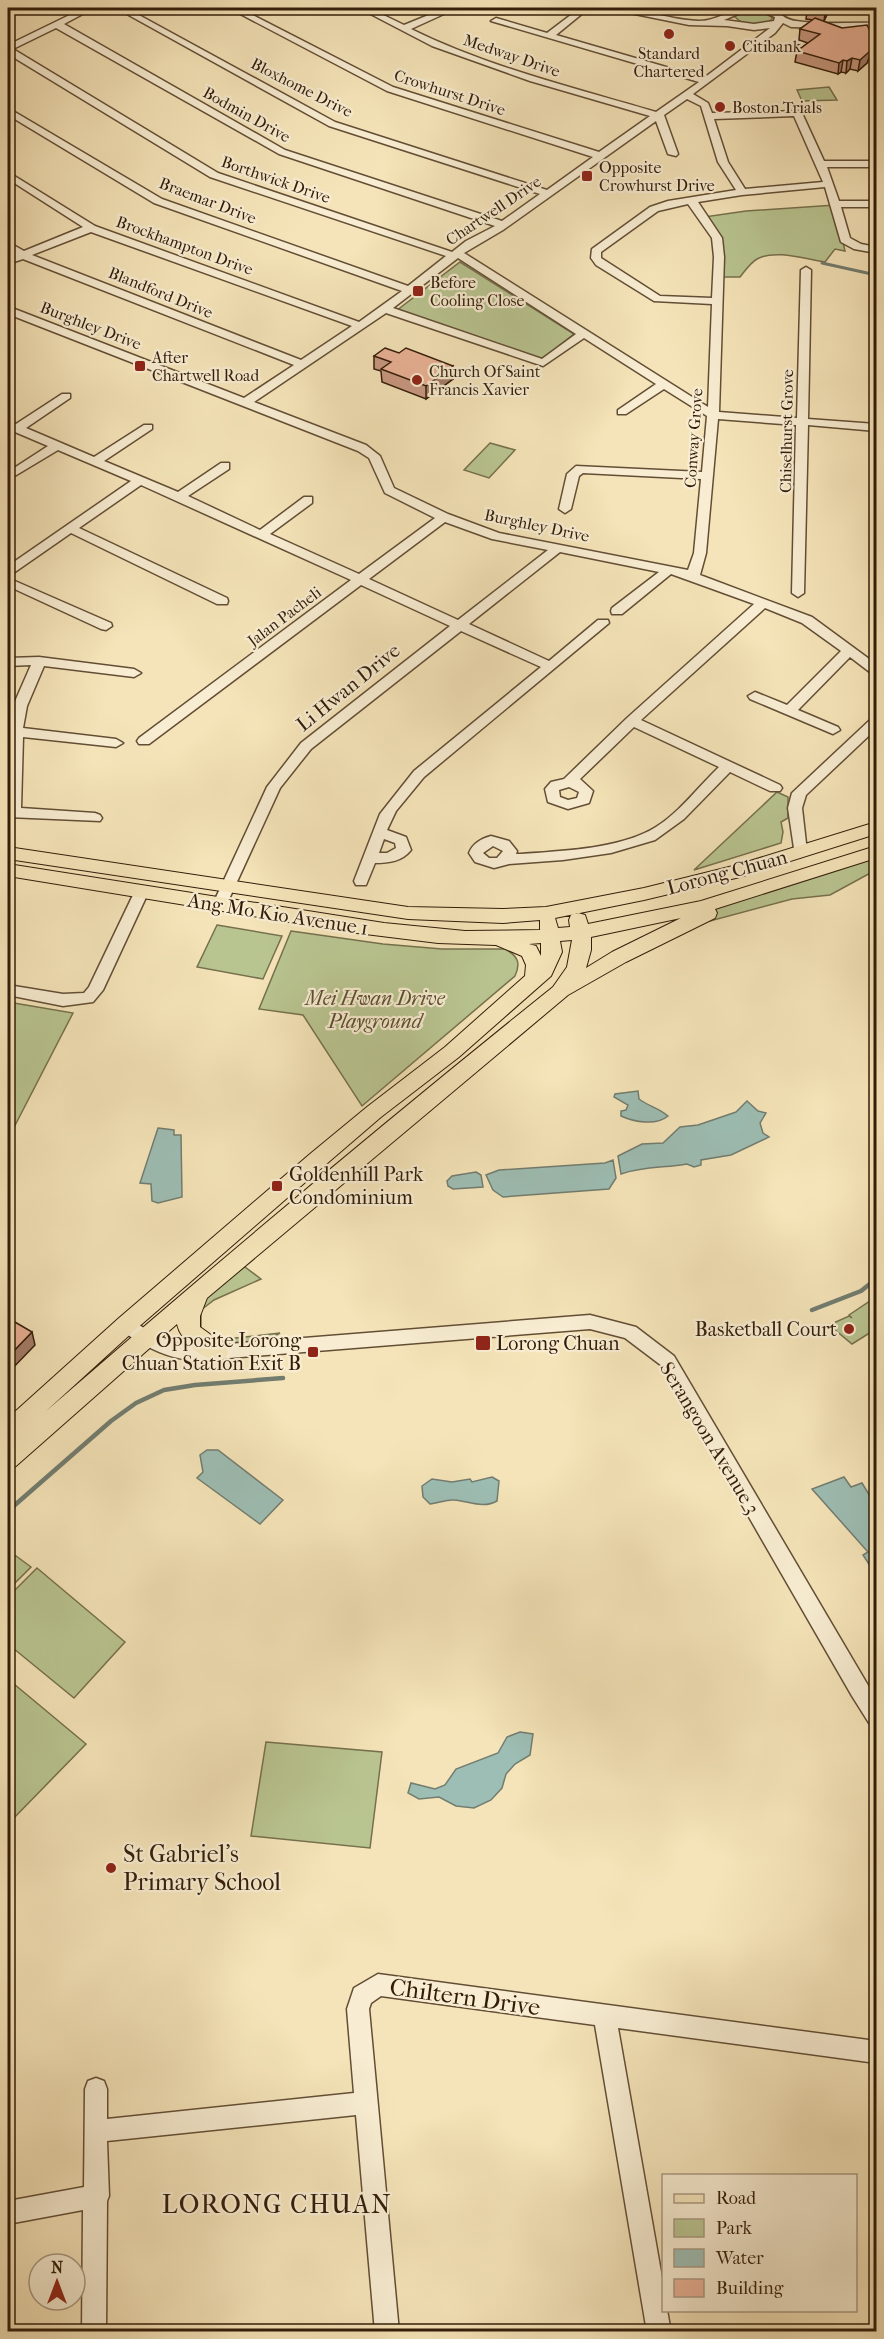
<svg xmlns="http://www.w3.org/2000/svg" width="884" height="2339" viewBox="0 0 884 2339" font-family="'IM FELL French Canon',serif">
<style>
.green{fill:#b9c591;stroke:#76704d;stroke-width:1.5}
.water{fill:#9dbeb4;stroke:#727d70;stroke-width:1.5}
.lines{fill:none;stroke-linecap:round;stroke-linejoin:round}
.stream-far1{stroke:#727d70;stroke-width:3}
.stream{stroke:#727d70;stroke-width:4.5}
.minor-casing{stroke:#634e35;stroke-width:3}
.major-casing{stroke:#321c09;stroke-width:2}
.minor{fill:#f8edd2;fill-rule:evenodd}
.major{fill:#f5e4b9;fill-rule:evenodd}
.wall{fill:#ca9982;stroke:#321c09;stroke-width:1.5}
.shaded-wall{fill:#a47d6a;stroke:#321c09;stroke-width:1.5}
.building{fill:#ebb297;stroke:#321c09;stroke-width:1.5}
.poi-dot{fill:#8f2418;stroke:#f8edd2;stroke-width:2}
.labels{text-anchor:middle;stroke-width:4.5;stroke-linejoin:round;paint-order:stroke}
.far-poi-label{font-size:16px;fill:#321c09;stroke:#f8edd2;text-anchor:start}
.far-street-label{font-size:16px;fill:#321c09;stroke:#f8edd2}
.street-label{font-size:20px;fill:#321c09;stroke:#f8edd2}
.park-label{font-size:20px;font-style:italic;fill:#5a4f32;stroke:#f8edd2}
.poi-label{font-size:20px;fill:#321c09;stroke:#f8edd2;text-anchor:start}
.near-poi-label{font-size:24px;fill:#321c09;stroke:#f8edd2;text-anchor:start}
.near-street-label{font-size:24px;fill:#321c09;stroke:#f8edd2}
.near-neighbourhood-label{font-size:26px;letter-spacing:1.5px;fill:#321c09;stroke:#f8edd2}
</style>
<rect width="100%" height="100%" fill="#f5e4b9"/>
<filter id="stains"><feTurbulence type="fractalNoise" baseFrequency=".00333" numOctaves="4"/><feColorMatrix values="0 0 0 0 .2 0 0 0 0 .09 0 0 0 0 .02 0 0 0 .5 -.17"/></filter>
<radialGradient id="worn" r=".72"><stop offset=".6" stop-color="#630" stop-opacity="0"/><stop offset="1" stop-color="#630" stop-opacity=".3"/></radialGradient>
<path class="green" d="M753 9 760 10 773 18C764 28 744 27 735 17V15Z
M829 87 837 100 802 101 797 90Z
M835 205 845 251 835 249 825 262C805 259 775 249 757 259 750 263 745 271 740 277H720L721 243 704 217 746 211Z
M460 262 574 334 545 357 539 359 396 311Z
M490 443 515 450 489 478 464 470Z
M777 792 788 797V818L781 822 783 832 781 843 694 870Z
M876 855V870L830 895 792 899 710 921 694 915Z
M217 925 282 936 263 979 197 967Z
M291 931 383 944 442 949H505C518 956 521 963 515 976L362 1106 303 1015 259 1009Z
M8 1002 73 1013 8 1139Z
M237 1261 261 1279 214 1300 201 1310V1333L218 1340 280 1333C257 1348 216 1343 192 1334 175 1302 216 1278 237 1261Z
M876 1297V1329L852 1344 829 1325 849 1316 852 1318 849 1315Z
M8 1550 31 1567 8 1590Z
M37 1568 125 1642 74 1698 8 1644V1597Z
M8 1679 86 1744 11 1821 8 1818Z
M266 1742 382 1752 370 1848 251 1836Z"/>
<path class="water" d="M638 1091 639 1099C648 1106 659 1108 668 1116 656 1126 634 1122 621 1116V1111L626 1110 628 1105 614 1097 615 1094Z
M747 1101 758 1111 766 1113 760 1123 763 1133 769 1137 731 1155 701 1160V1165L694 1167 687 1164C666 1168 643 1166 621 1174L618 1156 642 1144 663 1143 680 1127 698 1125 736 1112Z
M158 1128 174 1130V1135H181L182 1197 158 1203 152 1201 151 1184 140 1183Z
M613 1160 616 1178 609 1189 503 1197 493 1190 486 1175 499 1170 605 1163Z
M476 1172 481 1175 483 1187 453 1189 448 1186 447 1181 452 1176Z
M207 1450H218L283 1500 260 1524 197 1478 203 1472 200 1455Z
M492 1477 499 1481 497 1501C483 1509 469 1501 454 1500 448 1499 438 1503 430 1504L423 1497 422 1486 432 1479 452 1482 470 1479 472 1482Z
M844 1477 851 1487 862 1483 876 1506V1575L863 1555 868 1552 812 1489Z
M520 1732 533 1734 530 1755 515 1764 506 1774 502 1788 491 1800 474 1808 456 1806 439 1797 419 1799 408 1793 411 1783 435 1789 445 1785 456 1769 498 1753 507 1737Z"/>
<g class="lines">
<path class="stream-far1" d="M822 263 876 275"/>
<path class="stream" d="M812 1310 861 1291 876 1279
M8 1511 111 1421 136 1403 164 1390 195 1385 283 1378"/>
<defs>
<path id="minor" d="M84 8H94L64 24 285 150 502 221 540 194 329 126 116 8H126L335 122 547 190 593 157 387 91 229 8H239L393 87 599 152 650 116 530 81 432 46 359 8H369L404 25 446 8H457L411 29C488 67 574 88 656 112L699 82 491 21 496 18 547 33 580 8H589L556 35 704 78 770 28 754 30 727 26 689 25 620 11 616 8C642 8 687 25 708 20 725 16 733 8 752 8L724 20 754 24 774 21 775 17 753 8C779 5 779 19 796 21 822 25 850 22 876 23V29L791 27 783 23 775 33 693 94 708 103 712 113 801 111 824 161H876V167H827L839 201H876V207H841L850 238 861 244 876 247V253L854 249 841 242 825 187 742 195 698 202 722 238 724 257 719 412 797 418 801 270 806 267 811 270 808 419 876 424V431L808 425 804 593 798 597 792 593 796 425 718 419 706 553 700 575 812 617 876 664V674L871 673 850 657 798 710 838 727 840 730 833 734 750 699 748 696 755 692 787 705 841 651 802 623 765 608 641 720 780 785 782 788 780 791H770L730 772 684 819 655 840 611 853 563 860 509 864 494 868 475 862 469 853C473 843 481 839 491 836L509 841 517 851 516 854H521C561 851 621 849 656 827 680 812 698 787 719 767L634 727 580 779 593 791 589 803 568 809 548 802 545 789 551 782 564 779 627 718 754 604 671 574 622 614H612L611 611 612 608 659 572 560 552 469 624 549 661 598 620H608L609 623 424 777 396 811 387 830 406 837 411 850C402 861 390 863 375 863L366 885H356L354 881 380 814 414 771 541 667 461 631 311 749 280 788 224 910H214L212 906 267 787 301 743 450 626 361 585 149 744H139L137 741 139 738 351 580 141 485 79 528 227 598 228 601 227 604H217L71 533 12 574 8 575V566L131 481 58 450 8 480V472L48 446 8 429V422L16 424 62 394H70V398L26 428 94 457 144 425H152V429L104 461 178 492 221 463H229V469L188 496 260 530 304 497H312V503L270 534 359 574 435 518 385 493 369 458 358 451 8 314V307L12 308 244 398 294 365 23 259 8 264V257L15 254 8 249V242L24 251 83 227 8 179V172L95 226 359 322 402 291 154 203 8 115V108L162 199 408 286 446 256 210 177 8 54V45ZM56 28 279 154 495 226 466 241 452 252 218 173 13 49ZM687 99 701 106 718 162 736 190 668 201 650 207 592 249 591 258 596 265 654 301 712 304 708 407 464 253 503 230 656 121 668 154 676 156 678 154 664 115ZM794 116 823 182 745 189 728 162 714 119ZM688 204 712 238 714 257 712 298 660 296 601 258V252L658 211ZM91 232 352 326 301 360 32 255ZM458 258 576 334 542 359 393 308ZM386 313 543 366 584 338 656 384 618 410V414H626L664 389 707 416 702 472 576 466 567 474 559 509 565 513 571 509 579 476 583 473 701 479 694 553 688 570 499 533 448 514 394 488 380 456 366 445 254 402ZM445 522 492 539 548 550 458 620 369 579ZM569 787 579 792 577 798 568 800 560 797 559 790ZM384 839 395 843 396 848 387 853H379ZM493 846 503 851 497 858H489L483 853Z
M8 578 111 623 112 626 106 630 101 629 8 586Z
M39 657 134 669 141 673 134 677 44 666 27 706 23 728 116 739 123 743 116 747 23 737 21 808 95 813 100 815 102 818 100 821 8 817V727H9L13 706 31 665 8 666V658Z
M876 718V729L806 795 802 808 807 852 800 857 795 855 788 808 792 793 871 719Z
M141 888 148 893 103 990 93 1002 63 1006 8 995V985L63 994 84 993 89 987 134 893Z
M590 1315 636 1327 674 1356 876 1699V1725L869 1723 852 1696 662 1366 625 1338 590 1329 217 1359C206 1359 194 1361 184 1359 166 1357 127 1340 118 1324L121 1319 127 1317 153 1334 183 1345H217Z
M378 1974 876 2041V2063L618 2028 664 2289V2310H667L671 2332H647L595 2025 381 1996 371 2003 369 2009 399 2332H375L356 2115 107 2141 109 2196 107 2201 106 2332H82L83 2210 8 2224V2201L84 2187 85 2089 88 2081 96 2078 104 2081 107 2089V2119L354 2093 347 2009 354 1988Z"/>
<path id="major" d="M876 822V834L740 877 644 900 555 918 558 928 570 927 569 920 571 915 578 913 585 915 588 924 701 901 876 846V858L715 909 717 913 715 918 626 962 568 995 207 1298 200 1316V1327L225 1345 228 1352 225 1359C206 1365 181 1342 177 1324L16 1466 8 1469V1445L14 1440 8 1442V1418L119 1318 310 1154 367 1107 445 1047 525 976 526 965 522 956 496 945 438 943 357 933 8 876V864L384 923 465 931 540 930V920L503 923 408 919 8 859V847L408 907 503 909 546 907 644 888 737 865ZM681 918 612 952 586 968 591 950V937ZM572 940 567 967 553 987C381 1125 212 1267 45 1412L135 1330 324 1166 381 1117 459 1057 551 976 562 952 560 941ZM541 943V956L536 946 529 944Z"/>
</defs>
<use href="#minor" class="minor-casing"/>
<use href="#major" class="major-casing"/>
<use href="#minor" class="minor"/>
<use href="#major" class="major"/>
</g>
<path class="wall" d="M830 8 824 21H821L874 39 872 50 867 63 858 71 850 69 846 73 841 72 838 74 795 62 797 51 808 43 799 40 800 29 813 20 806 19 807 11Z
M399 353 453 379 426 399 382 382 381 371 374 369V356Z"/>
<path class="shaded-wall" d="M827 8H830L824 21 825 13Z
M874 39 872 50 867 63 858 71 860 60Z
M852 58 850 69 846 73 847 61Z
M843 60 841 72 838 74 839 63Z
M453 366V379L426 399V386Z
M32 1332 35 1345 8 1373V1357Z"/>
<path class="building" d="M808 8H827L825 13 807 11Z
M815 18 842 28 867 25 874 39 869 52 860 60 852 58 847 61 843 60 839 63 797 51 820 34 800 29Z
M385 348 399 353 406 348 453 366 426 386 381 369 391 362 374 356Z
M8 1318 32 1332 8 1357Z"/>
<g class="poi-dot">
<circle cx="669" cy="34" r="6"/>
<circle cx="730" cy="46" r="6"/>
<circle cx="720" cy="107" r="6"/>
<rect x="581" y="170" width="12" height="12" rx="3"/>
<rect x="412" y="285" width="12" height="12" rx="3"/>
<rect x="134" y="360" width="12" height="12" rx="3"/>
<circle cx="417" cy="380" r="6"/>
<rect x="271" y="1180" width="12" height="12" rx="3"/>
<circle cx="849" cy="1329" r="6"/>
<rect x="475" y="1335" width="16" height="16" rx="3"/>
<rect x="307" y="1346" width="12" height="12" rx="3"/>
<circle cx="111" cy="1868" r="6"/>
</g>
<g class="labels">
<g class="far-poi-label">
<text x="742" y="52">Citibank</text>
<text x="669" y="59" text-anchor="middle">Standard<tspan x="669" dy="18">Chartered</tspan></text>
<text x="732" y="113">Boston Trials</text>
<text x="599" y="173">Opposite<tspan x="599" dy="18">Crowhurst Drive</tspan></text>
<text x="430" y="288">Before<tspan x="430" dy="18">Cooling Close</tspan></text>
<text x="152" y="363">After<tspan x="152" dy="18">Chartwell Road</tspan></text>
<text x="429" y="377">Church Of Saint<tspan x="429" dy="18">Francis Xavier</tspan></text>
</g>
<g class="far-street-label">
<text transform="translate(512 55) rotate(19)" y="6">Medway Drive</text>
<text transform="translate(302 87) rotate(27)" y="6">Bloxhome Drive</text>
<text transform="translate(450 92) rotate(18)" y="6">Crowhurst Drive</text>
<text transform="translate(247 114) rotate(29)" y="6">Bodmin Drive</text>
<text transform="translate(276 179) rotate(19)" y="6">Borthwick Drive</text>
<text transform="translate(208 200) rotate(21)" y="6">Braemar Drive</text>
<text transform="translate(493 210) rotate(-34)" y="6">Chartwell Drive</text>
<text transform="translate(185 245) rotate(20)" y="6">Brockhampton Drive</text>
<text transform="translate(161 292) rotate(22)" y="6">Blandford Drive</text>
<text transform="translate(91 325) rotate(21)" y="6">Burghley Drive</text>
<text transform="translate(786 431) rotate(-89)" y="6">Chiselhurst Grove</text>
<text transform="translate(693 438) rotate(-86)" y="6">Conway Grove</text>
<text transform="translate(537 525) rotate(12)" y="6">Burghley Drive</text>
<text transform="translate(284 616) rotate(-37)" y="6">Jalan Pacheli</text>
</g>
<g class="street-label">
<text transform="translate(348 687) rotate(-39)" y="7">Li Hwan Drive</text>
<text transform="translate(727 872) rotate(-15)" y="7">Lorong Chuan</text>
<text transform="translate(278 914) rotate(9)" y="7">Ang Mo Kio Avenue 1</text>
<text transform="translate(710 1438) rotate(59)" y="7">Serangoon Avenue 3</text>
</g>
<g class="park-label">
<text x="375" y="1005">Mei Hwan Drive<tspan x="375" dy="23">Playground</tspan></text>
</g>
<g class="poi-label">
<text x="289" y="1181">Goldenhill Park<tspan x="289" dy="23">Condominium</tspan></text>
<text x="837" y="1336" text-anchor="end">Basketball Court</text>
<text x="301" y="1347" text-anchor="end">Opposite Lorong<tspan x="301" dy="23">Chuan Station Exit B</tspan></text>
<text x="496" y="1350">Lorong Chuan</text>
</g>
<g class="near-poi-label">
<text x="123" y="1862">St Gabriel's<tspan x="123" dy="28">Primary School</tspan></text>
</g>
<g class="near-street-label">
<text transform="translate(465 1997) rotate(8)" y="8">Chiltern Drive</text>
</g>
<g class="near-neighbourhood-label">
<text x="277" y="2213">LORONG CHUAN</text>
</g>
</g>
<rect width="884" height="2339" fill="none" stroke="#f5e4b9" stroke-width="30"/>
<rect x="9" y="9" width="866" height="2321" fill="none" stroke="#321c09" stroke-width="3"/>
<rect x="15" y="15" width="854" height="2309" fill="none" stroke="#321c09" stroke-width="1.5"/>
<rect x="662" y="2174" width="195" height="138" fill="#f8edd2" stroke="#a99982" stroke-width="1.5"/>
<rect x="674" y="2194" width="30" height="9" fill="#f5e4b9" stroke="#a99982" stroke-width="1.5"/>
<text x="716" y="2204" font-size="18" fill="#321c09">Road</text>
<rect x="674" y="2219" width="30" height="18" fill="#b9c591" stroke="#a99982" stroke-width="1.5"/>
<text x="716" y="2234" font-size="18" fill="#321c09">Park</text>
<rect x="674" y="2249" width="30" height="18" fill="#9dbeb4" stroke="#a99982" stroke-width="1.5"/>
<text x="716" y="2264" font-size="18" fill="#321c09">Water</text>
<rect x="674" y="2279" width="30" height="18" fill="#ebb297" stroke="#a99982" stroke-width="1.5"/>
<text x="716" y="2294" font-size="18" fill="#321c09">Building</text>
<g transform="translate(57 2282)"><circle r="28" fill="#f8edd2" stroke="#a99982" stroke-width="1.5"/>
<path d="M0-4.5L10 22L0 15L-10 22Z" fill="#8f2418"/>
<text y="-9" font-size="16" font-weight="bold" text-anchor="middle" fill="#321c09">N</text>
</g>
<rect width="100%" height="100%" filter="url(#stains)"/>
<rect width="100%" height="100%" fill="url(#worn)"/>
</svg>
